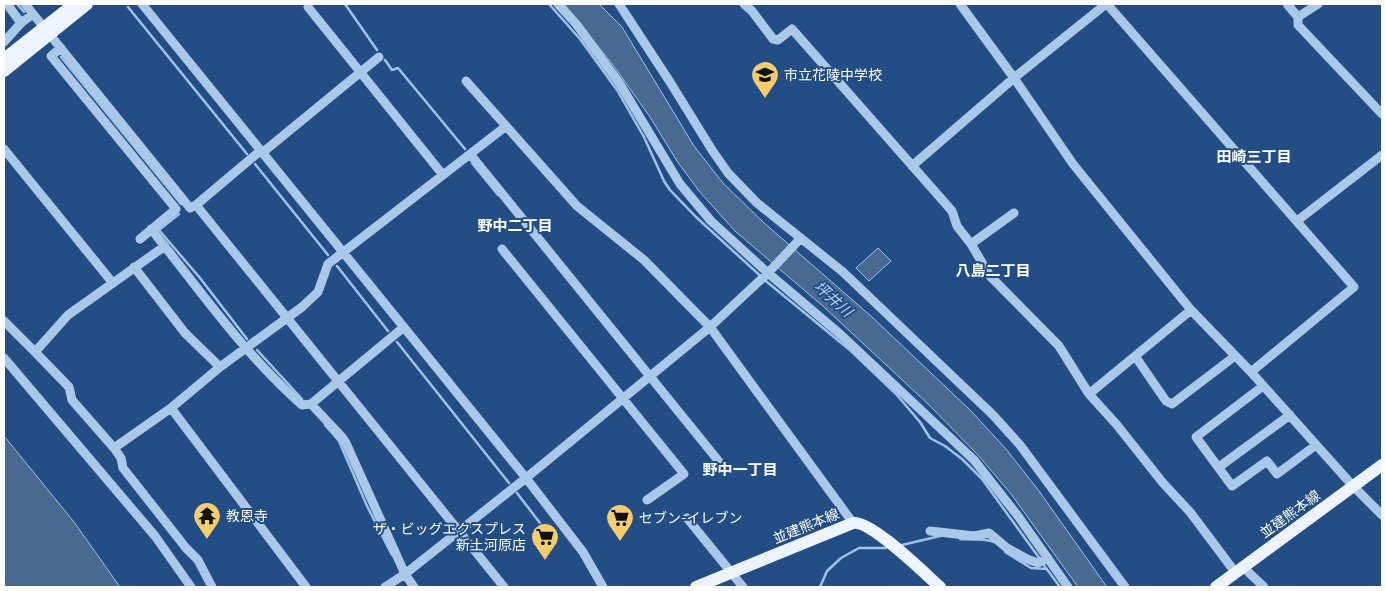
<svg xmlns="http://www.w3.org/2000/svg" width="1386" height="591" viewBox="0 0 1386 591" font-family="Quicksand,'Noto Sans JP',sans-serif">
<style>
.water{fill:#496991;stroke:#9fc3ea}
.lines{fill:none;stroke-linecap:round;stroke-linejoin:round}
.stream{stroke:#9fc3ea;stroke-width:2.5}
.minor{stroke:#abc8e9;stroke-width:9}
.major{stroke:#eef4fe;stroke-width:12}
.labels{text-anchor:middle;stroke-width:4;stroke-linejoin:round;paint-order:stroke}
.poi-label{font-size:14px;fill:#fff;stroke:#224e85;text-anchor:start}
.street-label{font-size:14px;fill:#fff;stroke:#224e85}
.neighbourhood-label{font-size:15px;font-weight:bold;fill:#fff;stroke:#224e85}
.water-label{font-size:15px;font-style:italic;fill:#b7d2f1;stroke:#224e85}
</style>
<rect width="100%" height="100%" fill="#224e85"/>
<path class="water" d="M564 4H599L622 27 694 146 722 182 763 222 872 317 971 411 1006 449 1039 491 1107 587H1078L1011 494 978 455 928 404 824 307 735 231 699 191 677 161 650 117 613 65Z
M878 248 891 261 869 281 856 268Z
M4 436 74 522 120 587H4Z"/>
<g class="lines">
<path class="stream" d="M17 4 24 12
M345 4 377 50
M549 4 580 39 617 90 644 137 664 181 670 190 696 217 767 282 851 351 896 394 920 422 930 438 945 446 962 459 982 479 1040 559
M128 7 247 154
M61 57 181 204
M385 60 392 70 398 68 465 149
M472 163 498 195
M255 164 328 255
M179 214 159 230 200 278 247 339
M337 266 388 331
M397 342 509 483
M257 350 302 399
M325 425 339 441 367 506 392 555
M517 493 543 527
M960 539C971 540 985 538 994 542
M902 545 940 536
M1005 552 1031 568 1047 569
M1043 564 1060 587
M820 587 827 571 841 558 859 548H886"/>
<path class="minor" d="M7 4 21 23
M25 4 190 208 196 205 260 151
M142 4 526 478 583 552 603 587
M558 4 577 25 620 84 680 184 711 221 768 273 840 334 974 460 1018 516 1068 587
M619 4 670 82 712 150 728 173 757 203 843 272 993 415 1020 445 1125 587
M744 4 752 11 773 39 778 40 792 29 952 211 957 226 971 244 990 276 1059 346 1089 394 1117 425 1163 483 1190 512 1235 572
M960 4 1014 78 1073 164 1191 310 1251 372 1353 486 1382 515
M1107 4 1354 287 1251 372
M1287 4 1298 17V25L1382 114
M308 7 443 175
M1298 17 1318 4
M4 42 21 23 33 14
M61 48 51 56 176 209 140 239
M466 81 577 206 644 260 710 327 853 523
M4 149 112 282
M262 153 379 57
M470 154 725 469
M912 166 1014 78 1106 4
M196 205 504 587
M1297 221 1382 155
M151 229C199 289 244 354 302 405L311 404
M971 244 1014 213
M165 246 68 315 35 352 69 387 72 400 114 448 121 458 123 468 186 548 198 560 212 587
M502 249 684 474 647 500
M134 267 185 333 220 367
M4 321 35 352
M404 327 311 404 342 437 346 443 405 574 414 587
M1135 356 1166 401 1172 404 1235 356
M4 358 155 536 191 587
M1263 386 1196 437 1232 486 1267 461 1277 474 1316 445
M1089 394 1191 310
M171 408 306 587
M114 448 171 408 220 367 302 307 318 292 328 264 505 127
M1219 467 1290 415
M687 518 743 587
M930 531 974 536 989 533 1007 548 1027 559 1038 563 1048 558
M1243 567 1264 587
M385 587 405 574 526 478 710 327 768 273 800 239"/>
<path class="major" d="M4 59 74 4
M4 71 87 4
M696 587 853 523C871 520 925 574 940 587
M1216 587 1382 465"/>
</g>
<defs>
<symbol id="school-pin" viewBox="-11 -11 22 30"><path d="M0 17L-7.5 6A9.5 9.5 0 1 1 7.5 6Z" fill="#f5cd6d" stroke="#224e85"/><path d="M0-5L7-2L0 1L-7-2ZM-4 1L0 2.5L4 1V4Q0 6-4 4Z" fill="#111"/></symbol>
<symbol id="temple-pin" viewBox="-11 -11 22 30"><path d="M0 17L-7.5 6A9.5 9.5 0 1 1 7.5 6Z" fill="#f5cd6d" stroke="#224e85"/><path d="M0-6L5-2H3V0L6.5 2.5H4V6H1.5V3h-3V6H-4V2.5H-6.5L-3 0V-2H-5Z" fill="#111"/></symbol>
<symbol id="supermarket-pin" viewBox="-11 -11 22 30"><path d="M0 17L-7.5 6A9.5 9.5 0 1 1 7.5 6Z" fill="#f5cd6d" stroke="#224e85"/><path d="M-6-5.5h2.5l.6 2H6L4.5 2H-2.5L-4.4-4H-6ZM-1.5 3.2a1.3 1.3 0 1 0 .1 0ZM3 3.2a1.3 1.3 0 1 0 .1 0Z" fill="#111"/></symbol>
</defs>
<g fill-rule="evenodd">
<use href="#school-pin" x="749" y="59" width="32" height="43"/>
<use href="#temple-pin" x="191" y="500" width="32" height="43"/>
<use href="#supermarket-pin" x="604" y="502" width="32" height="43"/>
<use href="#supermarket-pin" x="529" y="521" width="32" height="43"/>
</g>
<g class="labels">
<g class="poi-label">
<text x="784" y="80">市立花陵中学校</text>
<text x="226" y="521">教恩寺</text>
<text x="639" y="523">セブン-イレブン</text>
<text x="526" y="534" text-anchor="end">ザ・ビッグエクスプレス<tspan x="526" dy="16">新土河原店</tspan></text>
</g>
<g class="street-label">
<text transform="translate(1290 514) rotate(-36)" y="5">並建熊本線</text>
<text transform="translate(806 526) rotate(-22)" y="5">並建熊本線</text>
</g>
<g class="neighbourhood-label">
<text x="1254" y="162">田崎三丁目</text>
<text x="515" y="231">野中二丁目</text>
<text x="993" y="276">八島二丁目</text>
<text x="740" y="475">野中一丁目</text>
</g>
<g class="water-label">
<text transform="translate(833 299) rotate(42)" y="5">坪井川</text>
</g>
</g>
<rect width="1386" height="591" fill="none" stroke="#ffffff" stroke-width="10"/>
</svg>
